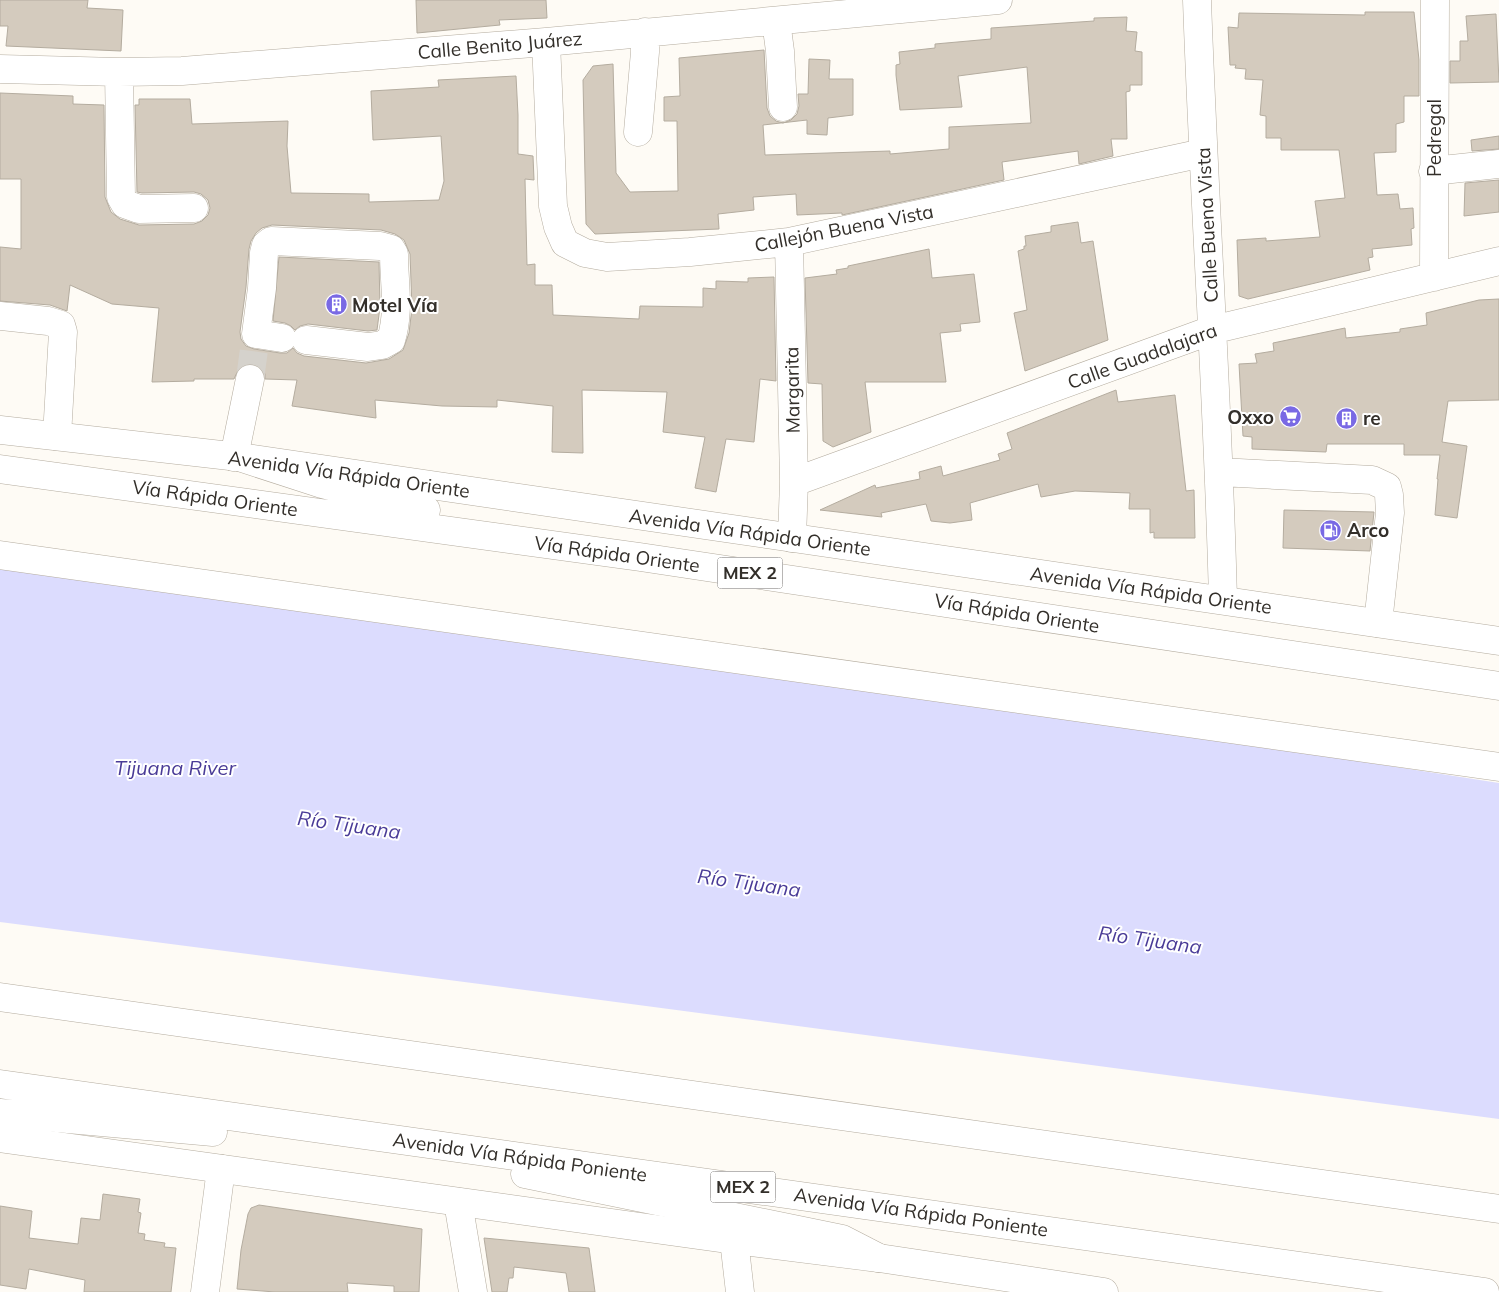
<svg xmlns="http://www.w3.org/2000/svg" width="1499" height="1292" viewBox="0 0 1499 1292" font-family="Mulish,sans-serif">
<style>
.water{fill:#dcdcfe}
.building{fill:#d4cbbe;stroke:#b4ac9f;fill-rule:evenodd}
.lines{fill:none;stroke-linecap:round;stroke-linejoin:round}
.minor-tunnel{stroke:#d5d2cc;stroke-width:28;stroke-dasharray:28 14;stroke-linecap:butt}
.minor-casing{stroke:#b4ac9f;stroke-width:29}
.major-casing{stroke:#b4ac9f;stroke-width:29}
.highway-casing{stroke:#b4ac9f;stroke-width:29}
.minor{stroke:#fff;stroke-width:28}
.major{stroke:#fff;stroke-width:28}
.highway{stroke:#fff;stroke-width:28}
.labels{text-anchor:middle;stroke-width:4;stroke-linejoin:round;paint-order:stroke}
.shield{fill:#fff;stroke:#706d6a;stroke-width:1}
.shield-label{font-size:18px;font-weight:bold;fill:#332f2a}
.street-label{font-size:19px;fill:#332f2a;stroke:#fff}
.poi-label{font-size:19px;font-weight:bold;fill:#332f2a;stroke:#fff;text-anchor:start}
.water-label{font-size:20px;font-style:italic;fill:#493b97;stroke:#fff}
</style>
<rect width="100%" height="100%" fill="#fefbf5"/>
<path class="water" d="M0 568 1005 706 1499 783V1119L503 987 0 922Z"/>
<path class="building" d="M0 0H88L87 8 123 10 121 51 6 46 8 26H0Z
M416 0H546L547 18 499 20 500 25 417 33Z
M1365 12H1414L1419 60V96H1404V122L1396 124V152L1374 153 1377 195 1398 194 1400 209 1413 208 1414 228 1411 229 1412 245 1372 249 1373 257 1368 258 1370 270 1248 299 1239 296 1237 240 1266 238V241L1320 237 1315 201 1345 198 1339 150H1281V138H1266V116L1260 115 1263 80 1245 79 1246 69 1235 68 1236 65H1230L1228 27 1238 28 1239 13 1365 15Z
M1496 14 1499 82 1450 83V61H1460V41H1468L1466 16Z
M1127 17 1126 31 1137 32 1135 51 1142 52V85H1130V91L1126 92 1127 139H1111L1113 156 1079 164 1078 151 1002 162 1004 180 842 215V213L797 215 796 194 753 197 754 210 718 214 719 229 595 234 586 224 583 80 593 66 613 64 616 173 630 192 678 191 677 121H664V97L680 96 679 58 764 50 767 108 770 116 776 121 783 123 791 120 797 114 799 106 798 94H808L809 59 830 60 829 79H853V115L828 118 827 135 807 134V120L763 125 765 155 890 151V154L949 149V127L1031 123 1027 67 958 76 962 107 900 110 896 75V65L900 64 899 52 935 48V44L991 39V28L1094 21V18Z
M516 76 518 115V154L533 156 534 180 525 179 527 265 535 264V285H552L553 315 639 319 640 306 703 307V288L716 289V281L748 282V278L774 277 776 381 760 379 754 442 726 439 716 492 695 488 705 437 663 432 667 392 582 390 583 453 552 452 553 406 497 400V407L442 406 375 400 376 418 292 406 297 380 265 379V374L261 368 253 364H245L239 368 234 379H194V381L152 382 159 308 112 304 70 285 67 311 50 305 0 301V247L21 249V179H0V93L73 96V104L104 105 105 197 111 212 120 219 139 225 194 224 202 221 208 215 210 208 208 200 201 194 194 192 142 193 137 192 135 105H139V99H190L192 124 288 121 287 146 291 193 369 194V202L439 200 444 181 441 136 373 140 371 91 439 87 438 80ZM272 225 381 230 395 234 404 240 410 254 412 308 409 333 403 350 389 359 366 363 304 356 297 353 293 348 287 353H280L254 349 246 346 241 339 240 332 246 287 249 249 251 241 256 233 262 228Z
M1499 136V149L1472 151 1471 140Z
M1499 180V212L1464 216 1465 183Z
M1078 222 1081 243 1093 241 1108 340 1025 371 1014 313 1027 310 1018 251 1024 249V246H1026L1025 236 1051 232V226Z
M929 249 932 278 974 274 980 322 960 324 961 331 940 333 946 382H865L871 432 833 447 823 441 822 384 808 383 805 278 837 274 836 270 848 268V266Z
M279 257 379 262 380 307 377 330 368 331 308 324 300 326 295 330 291 326 285 323 273 321Z
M1499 299V400L1448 401 1442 442 1467 446 1457 518 1435 515 1438 479H1437L1440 455H1404V444H1327L1326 452 1252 449V437L1243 436 1239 364 1257 363 1255 354 1274 351 1273 343 1345 328 1346 338 1400 332V329L1427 325 1426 313 1479 300Z
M1116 390 1118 402 1175 395 1186 491 1194 490 1195 538H1154V532L1150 533V509H1129L1130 493 1075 491 1041 497 1038 484 970 503 972 520 950 523 931 521 926 504 881 513 882 517 820 510 875 485 876 488 920 479 919 472 941 466 943 476 1000 460 998 454 1012 449 1007 433Z
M1284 510 1374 512 1370 551 1283 548Z
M103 1194 140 1199 138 1212 141 1213 138 1233 145 1234 144 1240 165 1243 164 1247 176 1248 171 1292H84L85 1280 29 1269 26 1289 0 1285V1206L32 1211 29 1238 78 1244 81 1218 100 1220Z
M259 1205 422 1229 419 1292H394V1286L347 1283 348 1292H275L237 1289 241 1250 248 1214 251 1208Z
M484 1238 589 1248 595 1292H569L566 1273 514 1267 513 1278H509L507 1292H492Z"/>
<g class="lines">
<path class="minor-tunnel" d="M250 379 255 342"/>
<defs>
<path id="minor" d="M1197 0C1204 200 1218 400 1223 600
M776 21 780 51 783 107
M546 42 553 206 558 227 565 243 585 253 607 257 690 252 789 242 1203 153
M0 69 119 72 182 71 546 42 998 0
M119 72 121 197 125 204 139 209 194 208
M638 132 645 52V32
M1433 171 1499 164
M789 242 794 482 792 538
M1434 277 1435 0
M0 316 48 321 61 325 63 332 57 436
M282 338 256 334 262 288 264 253 266 245 271 241 380 246 391 249 394 254C394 283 400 311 391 340L382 345 368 347 306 340
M234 457 250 379
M1220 472 1372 480 1387 487 1389 495 1390 513 1378 623
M794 482 1212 330 1499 261
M0 555 1499 767
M0 997 1499 1209
M458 1202 473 1292
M734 1240 740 1292
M205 1292 221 1169"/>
<path id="major" d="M0 430 239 457 1499 641
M0 1138 734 1240 879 1258 1104 1292"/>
<path id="highway" d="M239 457 322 484 426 510
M0 469 640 557 1499 686
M0 1084 1485 1292
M0 1113 213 1132
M525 1174 842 1239 879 1258"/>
</defs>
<use href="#minor" class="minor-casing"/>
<use href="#major" class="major-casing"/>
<use href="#highway" class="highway-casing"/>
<use href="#minor" class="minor"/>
<use href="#major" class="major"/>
<use href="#highway" class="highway"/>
</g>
<defs>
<symbol id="building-disc" viewBox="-11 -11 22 22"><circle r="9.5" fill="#7969e4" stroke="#fff"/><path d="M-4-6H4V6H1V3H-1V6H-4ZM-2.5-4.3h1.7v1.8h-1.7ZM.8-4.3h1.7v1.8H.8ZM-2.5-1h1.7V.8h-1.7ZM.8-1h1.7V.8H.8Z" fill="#fff"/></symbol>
<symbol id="supermarket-disc" viewBox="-11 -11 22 22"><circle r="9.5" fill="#7969e4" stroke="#fff"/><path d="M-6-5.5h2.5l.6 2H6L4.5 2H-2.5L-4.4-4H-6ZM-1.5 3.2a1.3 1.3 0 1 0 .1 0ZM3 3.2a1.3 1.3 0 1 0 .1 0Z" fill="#fff"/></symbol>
<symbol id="fuel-disc" viewBox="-11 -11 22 22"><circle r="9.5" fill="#7969e4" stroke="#fff"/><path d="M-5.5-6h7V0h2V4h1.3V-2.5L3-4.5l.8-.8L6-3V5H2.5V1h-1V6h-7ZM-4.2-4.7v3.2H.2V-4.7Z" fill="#fff"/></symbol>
</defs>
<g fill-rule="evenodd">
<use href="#building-disc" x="324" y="292" width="25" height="25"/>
<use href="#supermarket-disc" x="1278" y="404" width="25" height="25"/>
<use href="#building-disc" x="1334" y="406" width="25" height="25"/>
<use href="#fuel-disc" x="1318" y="518" width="25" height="25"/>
</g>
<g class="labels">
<g class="shield">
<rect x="717.5" y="557.5" width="65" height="31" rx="4"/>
<rect x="710.5" y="1171.5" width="65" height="31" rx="4"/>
</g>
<g class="shield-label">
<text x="750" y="579">MEX 2</text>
<text x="743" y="1193">MEX 2</text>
</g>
<g class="street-label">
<text transform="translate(500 45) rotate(-5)" y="7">Calle Benito Juárez</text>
<text transform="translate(1434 138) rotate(-90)" y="7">Pedregal</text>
<text transform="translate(1207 225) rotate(-93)" y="7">Calle Buena Vista</text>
<text transform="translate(844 228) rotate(-11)" y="7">Callejón Buena Vista</text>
<text transform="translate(1142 356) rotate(-20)" y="7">Calle Guadalajara</text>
<text transform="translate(792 390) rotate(-91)" y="7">Margarita</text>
<text transform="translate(349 474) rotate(8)" y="7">Avenida Vía Rápida Oriente</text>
<text transform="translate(215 498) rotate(8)" y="7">Vía Rápida Oriente</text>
<text transform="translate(750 532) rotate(8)" y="7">Avenida Vía Rápida Oriente</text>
<text transform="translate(617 554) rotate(8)" y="7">Vía Rápida Oriente</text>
<text transform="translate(1151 590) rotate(8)" y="7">Avenida Vía Rápida Oriente</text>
<text transform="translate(1017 613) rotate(9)" y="7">Vía Rápida Oriente</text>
<text transform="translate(520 1157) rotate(8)" y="7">Avenida Vía Rápida Poniente</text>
<text transform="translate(921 1212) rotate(8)" y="7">Avenida Vía Rápida Poniente</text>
</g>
<g class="poi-label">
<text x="352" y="312">Motel Vía</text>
<text x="1274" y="424" text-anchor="end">Oxxo</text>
<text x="1363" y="425">re</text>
<text x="1347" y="537">Arco</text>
</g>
<g class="water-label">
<text x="175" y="775">Tijuana River</text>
<text transform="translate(349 825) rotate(8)" y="7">Río Tijuana</text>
<text transform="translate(749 883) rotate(8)" y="7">Río Tijuana</text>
<text transform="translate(1150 940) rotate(8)" y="7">Río Tijuana</text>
</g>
</g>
</svg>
